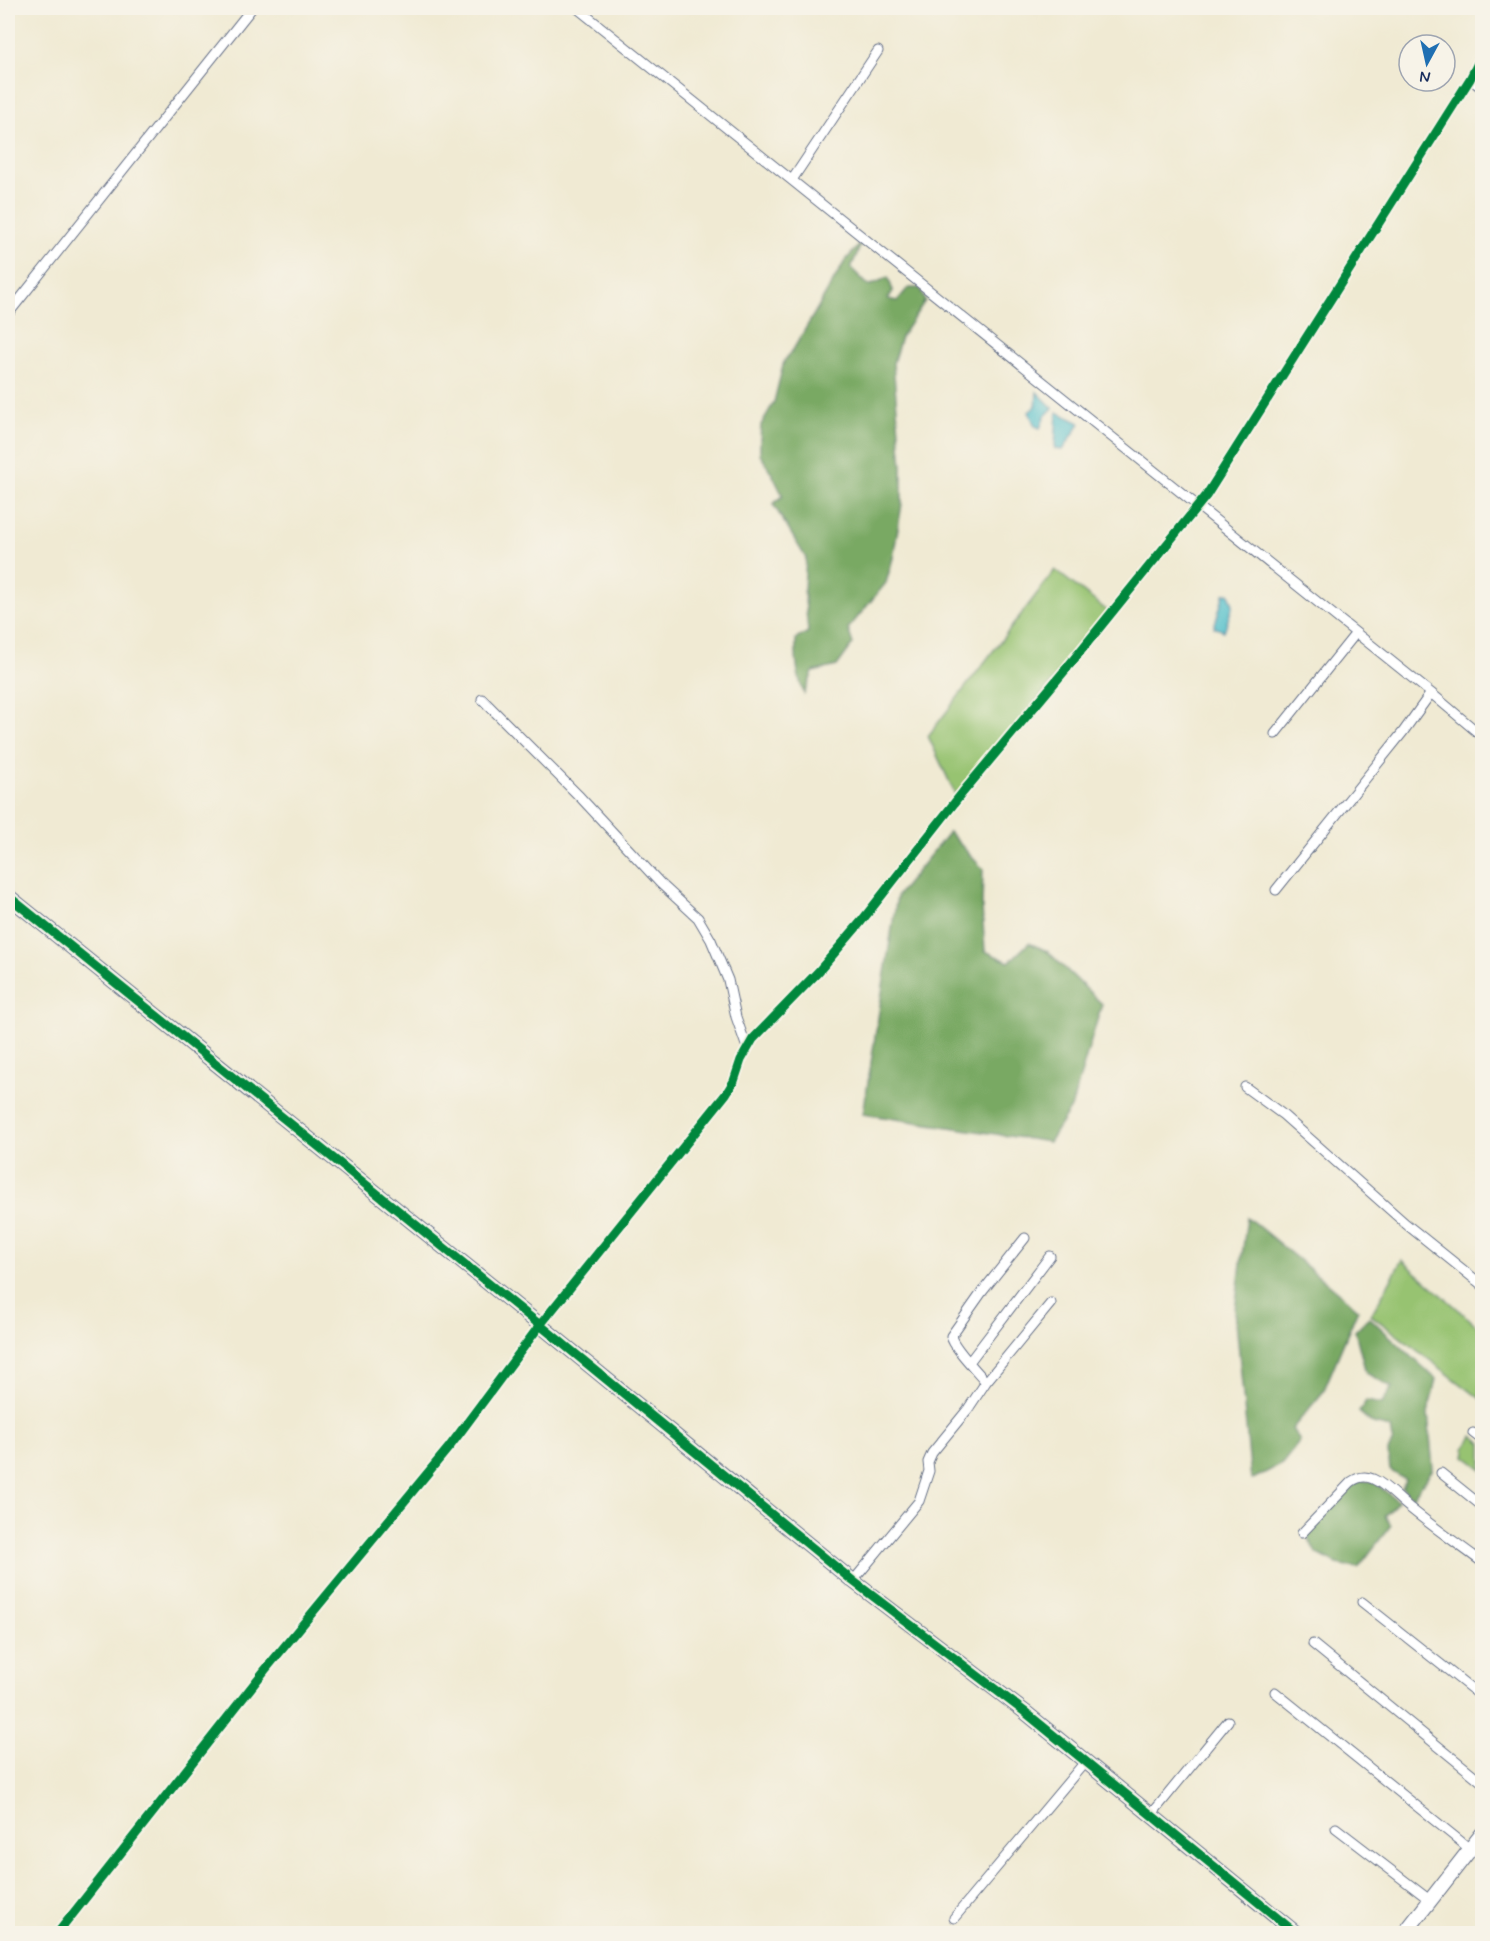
<svg xmlns="http://www.w3.org/2000/svg" width="1490" height="1941" viewBox="0 0 1490 1941" font-family="Mynerve,sans-serif">
<style>
.green{fill:#97c371;stroke:#597968;stroke-width:1.5}
.forest{fill:#79a963;stroke:#4a6c60;stroke-width:1.5}
.water{fill:#53c0cb;stroke:#377894;stroke-width:1.5}
.lines{fill:none;stroke-linecap:round;stroke-linejoin:round}
.street-casing{stroke:#667087;stroke-width:11}
.secondary-casing{stroke:#667087;stroke-width:16}
.street{stroke:#fff;stroke-width:9}
.secondary{stroke:#fff;stroke-width:14}
.cycleway-casing{stroke:#f7f3e8;stroke-width:13}
.cycleway{stroke:#00873e;stroke-width:9}
</style>
<rect width="100%" height="100%" fill="#f7f3e8"/>
<filter id="ink" filterUnits="userSpaceOnUse"><feTurbulence type="fractalNoise" baseFrequency=".0167" numOctaves="2"/><feDisplacementMap in="SourceGraphic" scale="12" xChannelSelector="R" yChannelSelector="G"/><feConvolveMatrix kernelMatrix="1 2 1 2 8 2 1 2 1" color-interpolation-filters="sRGB"/></filter>
<filter id="wash" filterUnits="userSpaceOnUse"><feTurbulence type="fractalNoise" baseFrequency=".008" numOctaves="4" result="noise"/><feDisplacementMap in="SourceGraphic" scale="24" xChannelSelector="R" yChannelSelector="G"/><feGaussianBlur stdDeviation="1.35" result="paint"/><feColorMatrix in="noise" values="0 0 0 0 0 0 0 0 0 0 0 0 0 0 0 0 0 1.4 0 .05"/><feComposite in="paint" operator="in"/></filter>
<g filter="url(#wash)">
<rect width="100%" height="100%" fill="#f0ead3"/>
<path class="green" d="M1055 570 1109 612 957 798 928 736Z
M1402 1260 1482 1330V1400L1371 1315Z
M1473 1436 1482 1443V1469L1465 1456 1466 1451 1464 1449Z"/>
<path class="forest" d="M862 242 851 268 869 286 888 277 893 291 888 299 897 301 908 288H920L925 301 901 337 893 363 902 466V504L893 558 886 583 848 629 853 644 837 666 813 672 804 694C797 676 795 658 796 639L808 632 804 589 806 558 773 504 783 496 771 472 760 454V441L761 425 774 402 784 361 793 350 845 261Z
M949 832 983 869 982 907 985 951 1009 962 1029 943 1047 951 1102 1004 1071 1108 1049 1142 863 1114 897 896Z
M1247 1217 1358 1309 1323 1392 1292 1429 1300 1441 1282 1464 1251 1480 1235 1310Z
M1369 1317 1436 1379 1428 1413 1433 1469 1412 1498 1402 1488 1405 1480 1390 1470 1388 1452 1393 1440 1391 1428 1373 1424 1359 1412 1366 1401 1382 1404 1392 1387 1366 1373 1355 1331Z
M1359 1481H1372L1398 1501 1385 1516 1391 1525 1358 1568 1337 1564 1316 1553 1306 1534Z"/>
<path class="water" d="M1037 392 1053 408 1045 416 1040 428 1035 426 1029 412 1036 406Z
M1057 412 1080 423 1063 450 1055 449Z
M1229 593 1233 605 1224 631 1214 627 1224 594Z"/>
</g>
<g filter="url(#ink)">
<g class="lines">
<defs>
<path id="street" d="M577 8 1431 693 1482 736
M1470 79 1482 88
M792 180 878 51
M8 314 252 8
M482 699 580 797 660 883 698 918 711 940 728 980 736 1017 747 1048
M1275 734 1356 633
M1276 890 1403 732 1431 693
M1245 1087 1282 1114 1406 1224 1482 1285
M970 1361 1050 1256
M986 1382C977 1371 953 1347 951 1336L982 1292 1025 1238
M1473 1433 1482 1440
M1441 1473 1482 1506
M1302 1533 1351 1482C1358 1477 1365 1475 1373 1479 1387 1485 1398 1499 1410 1508 1433 1527 1458 1544 1482 1562
M853 1581 919 1501 929 1471 928 1462 932 1453 968 1409 986 1382 1051 1303
M1362 1602 1482 1697
M1313 1644 1482 1782
M1275 1692 1470 1849
M1151 1815 1228 1721
M1336 1828 1431 1901
M954 1918 1085 1762
M57 1934 265 1670 450 1446 540 1325 726 1094 734 1081 741 1060 753 1039 818 972 860 923 963 792 1066 669 1206 496 1470 79 1482 55"/>
<path id="secondary" d="M8 896 540 1325 853 1581 1025 1712 1297 1934
M1404 1934 1482 1834"/>
</defs>
<use href="#street" class="street-casing"/>
<use href="#secondary" class="secondary-casing"/>
<use href="#street" class="street"/>
<use href="#secondary" class="secondary"/>
<defs>
<path id="cycleway" d="M8 896 540 1325 853 1581 1025 1712 1297 1934
M57 1934 265 1670 450 1446 540 1325 726 1094 734 1081 741 1060 753 1039 818 972 860 923 963 792 1066 669 1206 496 1470 79 1482 55"/>
</defs>
<use href="#cycleway" class="cycleway-casing"/>
<use href="#cycleway" class="cycleway"/>
</g>
</g>
<rect width="1490" height="1941" fill="none" stroke="#f7f3e8" stroke-width="30"/>
<g transform="translate(1427 63) rotate(188)"><circle r="28" fill="#f7f3e8" stroke="#9fa5b1" stroke-width="1.5"/>
<path d="M0-4.5L10 22L0 15L-10 22Z" fill="#1f6fb2"/>
<text y="-9" font-size="16" font-weight="bold" text-anchor="middle" fill="#1b2f5e">N</text>
</g>
</svg>
